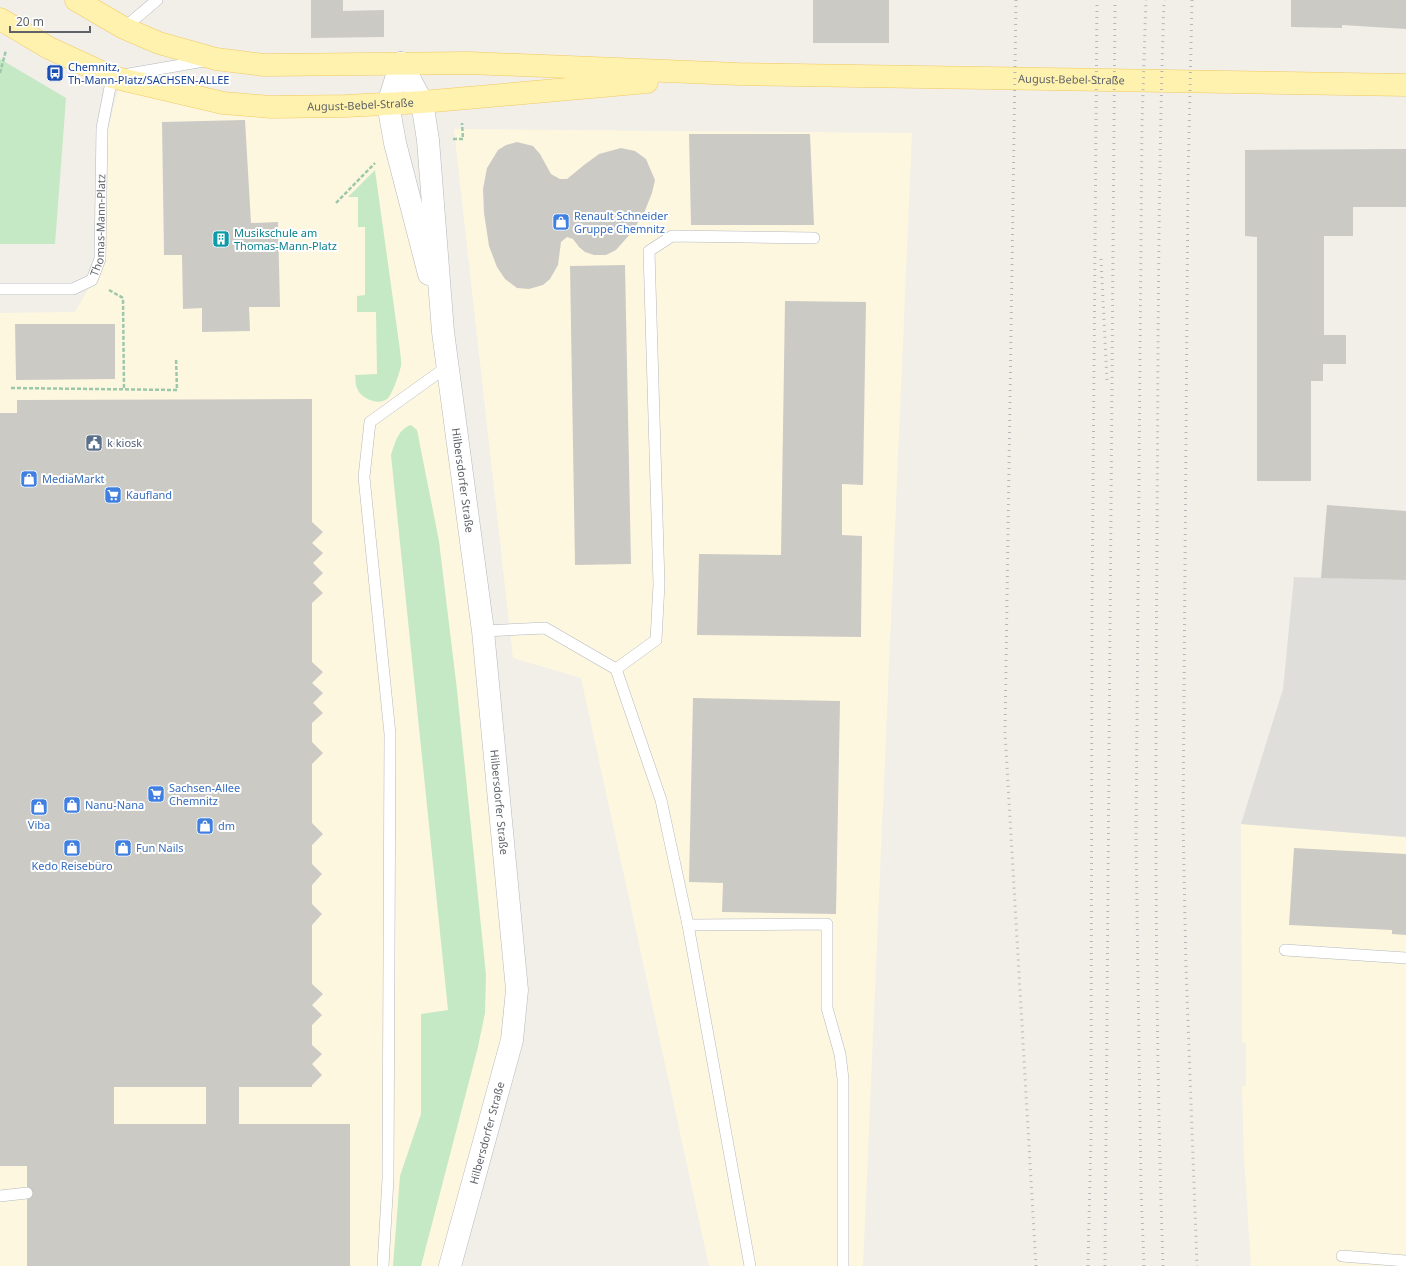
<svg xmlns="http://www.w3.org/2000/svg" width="1406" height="1266" viewBox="0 0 1406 1266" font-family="'Noto Sans',sans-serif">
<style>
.commercial{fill:#fef7e0}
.industrial{fill:#e0deda}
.green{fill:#c5e8c5}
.building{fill:#cccac5;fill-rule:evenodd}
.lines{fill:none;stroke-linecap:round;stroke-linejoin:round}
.service-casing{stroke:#b5b8bc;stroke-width:12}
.minor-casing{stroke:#b5b8bc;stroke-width:23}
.primary-casing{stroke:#f2c960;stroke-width:23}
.path{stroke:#9cc7a9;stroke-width:2.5;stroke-dasharray:4 2;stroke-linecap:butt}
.service{stroke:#fff;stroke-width:11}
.minor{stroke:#fff;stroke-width:22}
.primary{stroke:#fff2af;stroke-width:22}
.rail{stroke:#b6b7b8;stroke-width:3;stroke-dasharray:1 5;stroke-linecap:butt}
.labels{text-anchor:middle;stroke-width:4;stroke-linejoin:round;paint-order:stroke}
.transit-label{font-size:11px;fill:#164399;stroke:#fff;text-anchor:start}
.street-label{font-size:11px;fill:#5f6368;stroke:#fff}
.shop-label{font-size:11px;fill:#366cbe;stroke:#fff;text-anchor:start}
.culture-label{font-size:11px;fill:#0d838f;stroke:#fff;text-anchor:start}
.service-label{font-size:11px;fill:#4e5e75;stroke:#fff;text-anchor:start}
</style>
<rect width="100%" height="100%" fill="#f1efe8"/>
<path class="commercial" d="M119 86 381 108 441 331 514 990 447 1266H0V313L75 312 103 263 107 134Z
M454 129 912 133 863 1266H709L581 678 513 658Z
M1241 824 1406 837V1266H1251L1244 1156 1242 1086H1246V1043L1242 1042Z"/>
<path class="industrial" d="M1294 577 1406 580V837L1241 824 1283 689Z"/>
<path class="green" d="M0 59 66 98 55 244H0Z
M375 170 400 350C400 355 402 361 401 366 399 374 393 393 388 398 379 407 360 398 357 388 355 384 356 379 355 375L377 374 376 312H357V296L365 295V227H358V197H348Z
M411 425 417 430 439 541 457 690 486 975 485 1013 478 1047 421 1266H393L400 1176 421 1114V1014L448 1010 391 455C395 443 398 429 411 425Z"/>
<path class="building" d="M311 0H343V11L384 10V37L311 38Z
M813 0H889V43H813Z
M1291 0H1406V29L1342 25V28L1291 27Z
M245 120 251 223 278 222 280 307H249L250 331 202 332V308L183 309 182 255H164L162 122Z
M689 134H810L814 225H691Z
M517 142 533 146 540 154 551 174 560 179H567L584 165 599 154 621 148 635 151 646 159 655 180 652 193 644 213 632 232 616 250 606 255H594L585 252 579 247 573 239 567 237 561 242 558 265 550 279 543 285 529 289 517 288 505 279 497 267 489 246 484 213 483 189 487 168 498 150 506 145Z
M1406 149V207H1353V236H1324V335H1346V364H1323V381H1311V481H1257V237L1245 236V150Z
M625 265 631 564 575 565 570 266Z
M785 301 866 302 863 485 842 484V535L862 536 861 637 697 635 699 554 781 555Z
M15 324H115V379L16 380Z
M312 399V522L323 532 312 543 323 553 313 563 323 573 313 583 323 593 312 603V662L323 672 312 683 323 693 313 703 323 713 312 723V742L323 753 312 764V823L323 834 312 845V864L322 874 312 885V904L322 914 312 925V984L323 994 312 1005 322 1015 312 1025V1045L322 1054 312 1064 322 1075 312 1085V1087H239V1124H350V1266H27V1166H0V413H17V400ZM114 1087H206V1124H114Z
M1327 505 1406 511V580L1321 578Z
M693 698 840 701 836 914 722 912 723 883 689 882Z
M1294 848 1406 854V935L1392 934V930L1289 925Z"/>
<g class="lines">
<defs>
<g id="service">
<path d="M124 28 157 0"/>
<path id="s1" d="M0 289H73L92 280 100 259 102 128 112 77 204 61"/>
<path d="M483 631 545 628 616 669 661 800 688 925 750 1266"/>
<path d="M616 669 656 640 659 584 649 251 672 236 814 238"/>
<path d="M688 925 827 924V1008L840 1054 843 1079V1266"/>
<path d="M1285 950 1406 958"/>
<path d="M0 1196 27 1193"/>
<path d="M1342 1256 1406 1261"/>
<path d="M383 1266 388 1179 390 734 364 477 370 422 448 366"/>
</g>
<g id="minor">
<path id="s2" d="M401 63 422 102 428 140 443 332 483 631 517 990 512 1040 450 1266"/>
<path d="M401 63 388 104 395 143 429 274"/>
</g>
<g id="primary">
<path id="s3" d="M76 0 124 28 159 43 216 59 264 65 469 63 738 74 1406 85"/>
<path id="s4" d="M0 19 49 48 112 77 223 103 271 107 346 106 422 102 647 82"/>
</g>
</defs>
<use href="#service" class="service-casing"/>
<use href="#minor" class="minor-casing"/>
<use href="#primary" class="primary-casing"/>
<path class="path" d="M0 73 6 50
M453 139H463L462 123
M336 203 375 163
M109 290 123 298 124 389
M11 388 177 390 176 358"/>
<use href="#service" class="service"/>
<use href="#minor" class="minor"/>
<use href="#primary" class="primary"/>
<path class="rail" d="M1016 0 1005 732 1036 1266
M1192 0 1188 180 1183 823 1186 967 1197 1266
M1101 259 1107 381
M1088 1266 1091 1135 1092 613 1097 0
M1105 1266 1115 0
M1144 1266 1141 1189 1136 837 1142 123 1146 0
M1163 1266C1155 1026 1155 787 1157 547 1158 365 1158 182 1164 0"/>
</g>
<defs>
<symbol id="bus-square" viewBox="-11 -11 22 22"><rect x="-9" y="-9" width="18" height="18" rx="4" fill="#1a4fb4" stroke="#fff"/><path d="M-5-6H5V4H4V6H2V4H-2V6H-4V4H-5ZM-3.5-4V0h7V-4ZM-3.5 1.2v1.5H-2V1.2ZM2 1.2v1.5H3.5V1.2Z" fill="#fff"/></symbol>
<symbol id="shop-square" viewBox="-11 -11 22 22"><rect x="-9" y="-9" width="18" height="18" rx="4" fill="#3f7fe0" stroke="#fff"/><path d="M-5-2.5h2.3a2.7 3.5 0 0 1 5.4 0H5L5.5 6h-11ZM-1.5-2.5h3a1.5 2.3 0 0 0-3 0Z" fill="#fff"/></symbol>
<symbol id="building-square" viewBox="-11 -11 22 22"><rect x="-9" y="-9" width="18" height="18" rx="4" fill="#0f9aa8" stroke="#fff"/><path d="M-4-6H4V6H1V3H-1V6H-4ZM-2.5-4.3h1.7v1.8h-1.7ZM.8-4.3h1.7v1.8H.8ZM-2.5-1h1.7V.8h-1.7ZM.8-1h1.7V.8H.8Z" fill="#fff"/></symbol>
<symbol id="civic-square" viewBox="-11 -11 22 22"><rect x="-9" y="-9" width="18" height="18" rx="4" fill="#5c6f8a" stroke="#fff"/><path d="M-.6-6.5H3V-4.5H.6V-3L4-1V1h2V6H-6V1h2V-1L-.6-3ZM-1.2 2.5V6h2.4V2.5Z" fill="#fff"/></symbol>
<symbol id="supermarket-square" viewBox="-11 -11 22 22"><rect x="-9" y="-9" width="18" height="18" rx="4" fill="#3f7fe0" stroke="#fff"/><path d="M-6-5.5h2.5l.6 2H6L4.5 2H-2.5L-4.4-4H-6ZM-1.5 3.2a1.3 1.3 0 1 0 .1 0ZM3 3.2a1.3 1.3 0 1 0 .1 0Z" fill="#fff"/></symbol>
</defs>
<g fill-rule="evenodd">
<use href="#bus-square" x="45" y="63" width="20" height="20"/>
<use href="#shop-square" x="551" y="212" width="20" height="20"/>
<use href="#building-square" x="211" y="229" width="20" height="20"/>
<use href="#civic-square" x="84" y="433" width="20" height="20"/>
<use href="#shop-square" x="19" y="469" width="20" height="20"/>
<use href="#supermarket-square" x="103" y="485" width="20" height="20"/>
<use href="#supermarket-square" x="146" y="784" width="20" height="20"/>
<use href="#shop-square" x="62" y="795" width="20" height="20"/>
<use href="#shop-square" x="29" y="797" width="20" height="20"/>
<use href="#shop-square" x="195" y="816" width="20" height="20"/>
<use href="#shop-square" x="62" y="838" width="20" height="20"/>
<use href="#shop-square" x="113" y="838" width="20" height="20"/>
</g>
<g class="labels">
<g class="transit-label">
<text x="68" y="71">Chemnitz,<tspan x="68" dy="13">Th-Mann-Platz/SACHSEN-ALLEE</tspan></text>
</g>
<g class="street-label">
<text dy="4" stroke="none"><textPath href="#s3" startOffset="1009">August-Bebel-Straße</textPath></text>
<text dy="4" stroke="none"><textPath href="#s4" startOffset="378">August-Bebel-Straße</textPath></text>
<text dy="4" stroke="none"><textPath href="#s1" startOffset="150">Thomas-Mann-Platz</textPath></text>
<text dy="4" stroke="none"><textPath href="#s2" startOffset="425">Hilbersdorfer Straße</textPath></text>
<text dy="4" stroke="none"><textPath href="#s2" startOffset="749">Hilbersdorfer Straße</textPath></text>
<text transform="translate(487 1133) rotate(-75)" y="4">Hilbersdorfer Straße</text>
</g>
<g class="shop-label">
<text x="574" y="220">Renault Schneider<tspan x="574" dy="13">Gruppe Chemnitz</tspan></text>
<text x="42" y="483">MediaMarkt</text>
<text x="126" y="499">Kaufland</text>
<text x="169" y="792">Sachsen-Allee<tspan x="169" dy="13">Chemnitz</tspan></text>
<text x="85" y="809">Nanu-Nana</text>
<text x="39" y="829" text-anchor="middle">Viba</text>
<text x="218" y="830">dm</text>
<text x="136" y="852">Fun Nails</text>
<text x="72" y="870" text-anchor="middle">Kedo Reisebüro</text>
</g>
<g class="culture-label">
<text x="234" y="237">Musikschule am<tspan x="234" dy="13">Thomas-Mann-Platz</tspan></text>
</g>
<g class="service-label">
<text x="107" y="447">k kiosk</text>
</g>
</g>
<path d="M10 26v6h80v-6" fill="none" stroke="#5f6368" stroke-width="2"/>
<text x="16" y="26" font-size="12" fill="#5f6368" stroke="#ffffff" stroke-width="3" paint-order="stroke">20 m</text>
</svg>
